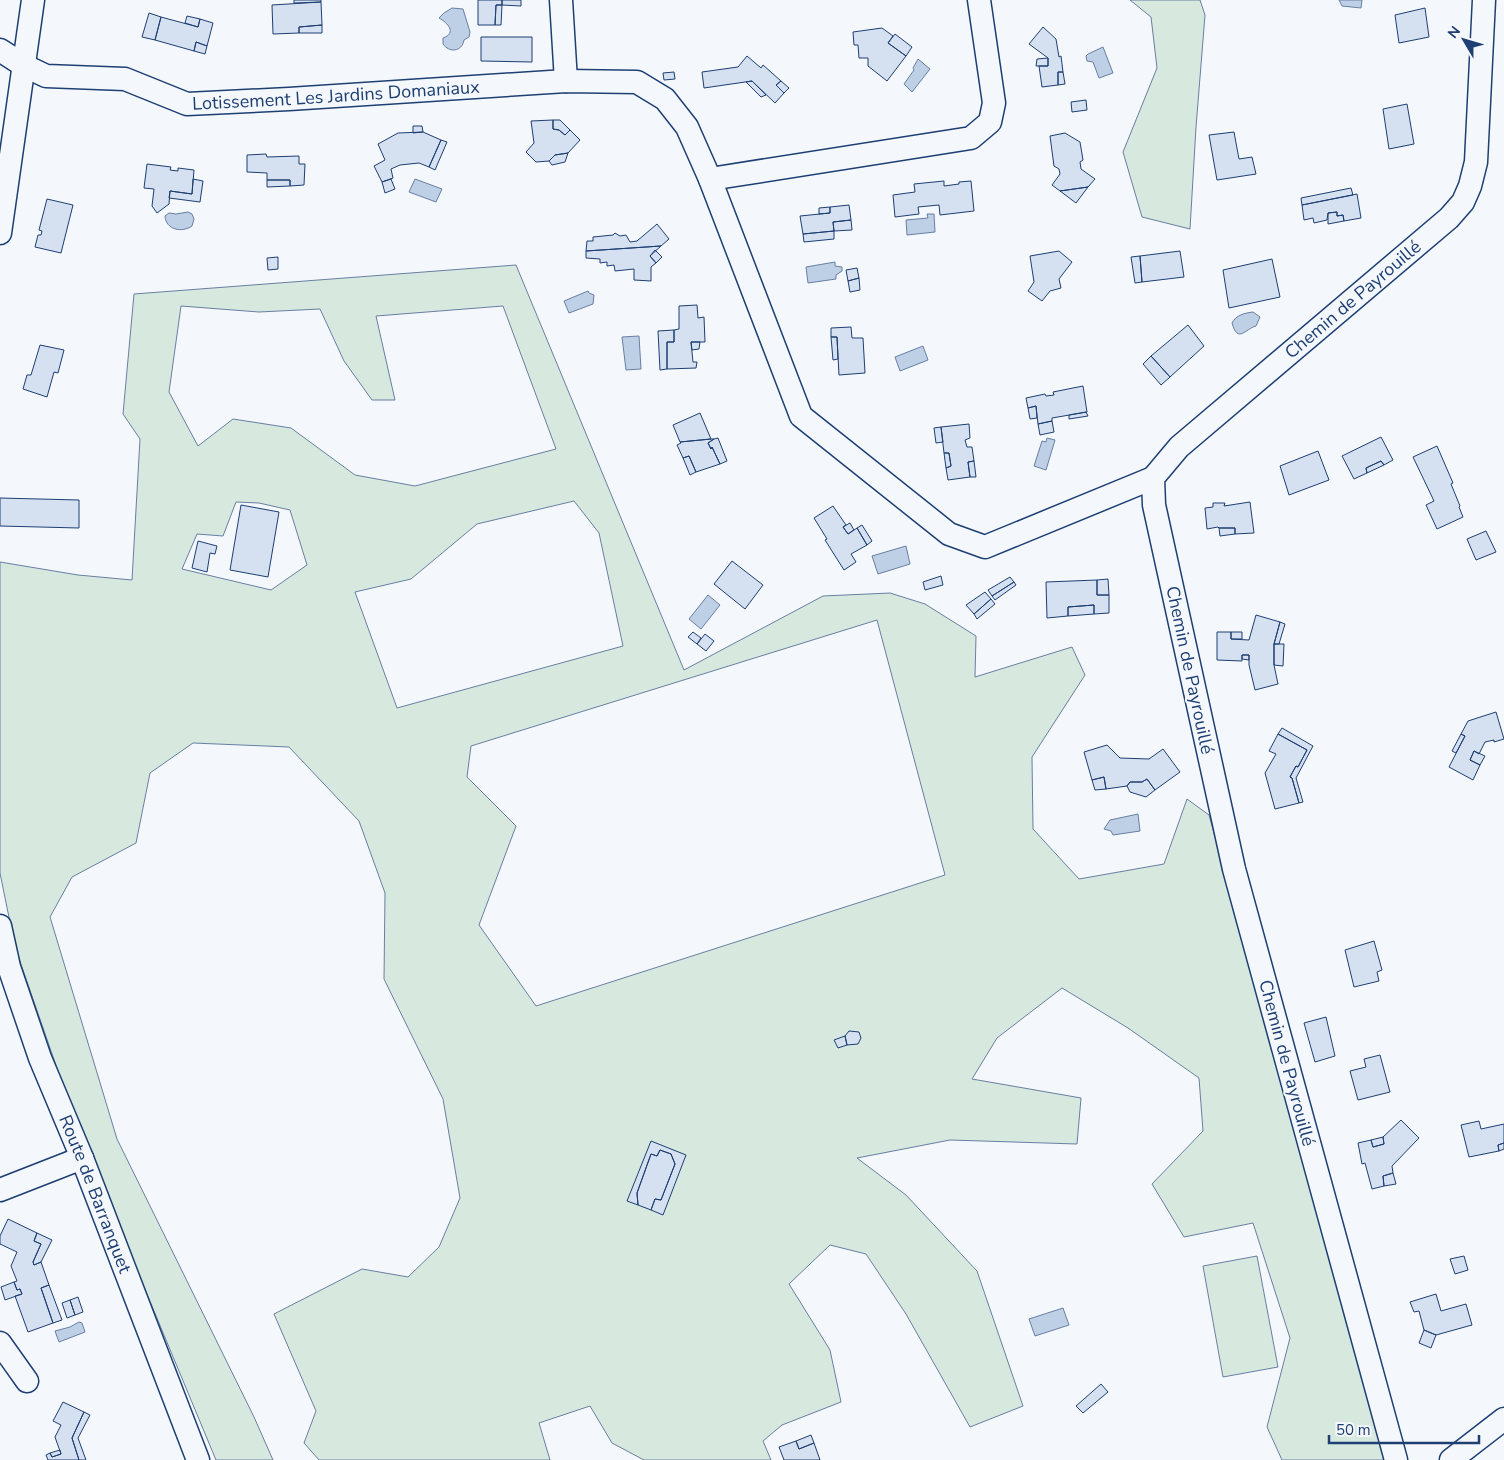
<svg xmlns="http://www.w3.org/2000/svg" width="1504" height="1460" viewBox="0 0 1504 1460" font-family="'Nunito Sans',sans-serif">
<style>
.green{fill:#d7e8df;stroke:#687fa3;fill-rule:evenodd}
.water{fill:#bed0e5;stroke:#687fa3}
.building{fill:#d5e0f0;stroke:#1d3f73}
.lines{fill:none;stroke-linecap:round;stroke-linejoin:round}
.minor-casing{stroke:#1d3f73;stroke-width:25}
.minor{stroke:#f4f7fb;stroke-width:22}
.labels{text-anchor:middle;stroke-width:4;stroke-linejoin:round;paint-order:stroke}
.street-label{font-size:18px;fill:#1d3f73;stroke:#f4f7fb}
</style>
<rect width="100%" height="100%" fill="#f4f7fb"/>
<path class="green" d="M1130 0H1200L1205 15 1196 127 1190 229 1142 217 1123 152 1157 68 1151 17Z
M516 265 684 670 823 596 890 593 925 604 976 636 975 677 1072 647 1085 675 1032 757 1033 829 1079 879 1164 864 1187 799 1209 815 1258 989 1385 1460H1282L1267 1427 1290 1338 1253 1223 1184 1237 1152 1184 1203 1131 1199 1078 1128 1028 1062 988 997 1038 972 1079 1081 1098 1077 1144 950 1140 857 1158 906 1195 977 1271 1023 1406 970 1427 906 1314 866 1254 830 1245 789 1284 830 1350 841 1402 782 1425 763 1441 771 1460H644L612 1443 590 1406 539 1423 550 1460H319L304 1443 316 1411 274 1314 362 1269 408 1277 439 1247 460 1198 443 1099 384 979 385 893 359 821 289 747 193 743 150 773 136 843 72 877 50 917 117 1139 254 1417 273 1460H216L77 1126 15 947 0 873V562L78 575 132 580 140 439 123 414 134 294ZM181 306 259 312 320 309 344 361 372 400H395L376 316 503 306 556 449 415 486 355 475 291 428 233 419 198 446 169 392ZM574 501 599 533 623 646 397 708 355 592 411 579 477 524ZM236 502 259 503 290 510 307 565 271 590 182 569 197 534 223 536ZM877 620 945 875 536 1006 479 925 516 826 467 777 471 746Z
M1257 1256 1278 1367 1223 1377 1203 1266Z"/>
<path class="water" d="M1339 0H1362L1361 8 1342 6Z
M452 8 463 9 470 32 469 37 464 40C462 52 449 53 443 44V38C457 33 448 23 439 18L444 13Z
M1103 47 1113 73 1099 78 1093 62 1087 61 1086 56 1088 54Z
M918 59 930 69 912 92 904 84 914 70 913 68Z
M415 179 442 189 436 202 409 192Z
M188 212 192 214 194 219 192 226C182 233 166 230 165 216L169 213 176 214Z
M927 214H934L935 232 907 235 906 220 928 218Z
M835 262V266L842 267V271L836 275V279L808 283 806 267Z
M588 291 589 293 594 295 593 304 569 313 564 301Z
M1253 312 1260 317 1256 326C1245 329 1238 344 1232 323 1236 315 1245 313 1253 312Z
M639 336 641 369 626 370 622 337Z
M923 346 928 360 900 371 895 357Z
M1047 438 1055 440 1046 470 1034 466 1042 441 1046 442Z
M906 546 910 564 878 574 872 556Z
M708 595 720 605 701 629 689 619Z
M1138 814 1140 831 1113 835 1111 831 1104 829 1110 820Z
M1063 1308 1069 1325 1035 1336 1029 1319Z
M79 1322 82 1323 85 1332 59 1342 55 1331 70 1327Z"/>
<path class="building" d="M294 0H321V2L294 3Z
M478 0H502V5H496L495 25H478Z
M502 0H521V6L502 5Z
M321 2 322 25 299 27V33L273 34 272 5Z
M496 5H502L501 25H495Z
M1425 8 1429 37 1399 43 1395 15Z
M149 13 161 17 155 40 142 37Z
M187 16 200 19 198 27 185 23Z
M161 17 198 27 200 19 213 23 207 46 196 42 194 51 155 40Z
M322 25V33H299V27Z
M1043 27 1056 39 1059 57 1061 56 1063 72H1058V85L1042 87 1039 66H1048V58L1029 44Z
M882 28 893 36 888 43 906 56 887 81 868 66V58H859L858 45H854L853 32Z
M895 34 912 47 906 56 888 43Z
M481 37H532V62L481 61Z
M196 42 207 46 205 54 194 51Z
M747 56 761 68 763 65 781 81 776 85 784 93 775 103 752 81 704 88 702 72 738 67Z
M1048 58V66H1036L1037 59Z
M674 72 675 79 664 80 663 73Z
M1058 72H1063L1065 84 1058 85Z
M752 81 766 95 761 97 746 82Z
M781 81 789 88 784 93 776 85Z
M1086 100 1087 110 1072 112 1071 102Z
M1407 104 1414 144 1389 149 1383 109Z
M553 120V129L559 130 565 135 570 130 580 140 568 153 555 155 549 161 536 162 526 152 534 143 531 121Z
M553 120H560L570 130 565 135 559 130 553 129Z
M413 126H422L423 132 413 133Z
M423 132 441 140 429 167 419 163 400 165 391 169 393 178 382 182 374 166 385 160 378 144 398 133Z
M1234 132 1239 159 1252 157 1256 174 1217 180 1209 135Z
M1065 133 1080 142 1083 160 1080 162 1081 169 1095 179 1088 187 1060 191 1052 185 1060 174 1059 169 1054 166 1050 136Z
M441 140 447 142 435 170 429 167Z
M568 153 565 162 552 165 549 161 555 155Z
M266 154 267 157 299 156V164H305L304 185 290 186V180H267V173L247 172V155Z
M147 164 171 167 170 170 178 171V168L194 170 192 194 170 191 169 204 157 213 152 206 154 189 144 188Z
M193 179 203 181 200 202 169 198 170 191 192 194Z
M391 179 395 189 385 193 382 182Z
M267 180H290V186L267 187Z
M944 181V186L959 184V182L971 181 974 211 940 215 939 205 918 207 919 214 895 217 893 195 915 192 914 184Z
M1088 187 1076 203 1060 191Z
M1351 188 1353 195 1302 205 1301 198Z
M1357 194 1361 218 1344 221 1343 215 1337 216V212L1328 213 1327 220 1314 223 1313 218 1304 220 1302 205Z
M47 199 73 205 61 253 35 247 38 235H41L42 231 39 230Z
M849 205 851 220 833 222 834 231 803 234 800 216 830 213V207Z
M830 207V213L819 214V208Z
M1337 212V216L1343 215 1344 221 1328 224V213Z
M851 220 852 230 834 231 833 222Z
M657 224 669 239 661 246 586 251 587 241H593V237L613 235 615 233 620 236 626 235 630 242 637 241Z
M834 231V239L804 242 803 234Z
M661 246 650 256 656 263 651 267V281L634 280V269L615 271 614 265 607 266V262L600 263V259L586 258V251Z
M655 250 662 257 656 263 650 256Z
M1059 251 1072 262 1059 279 1061 288 1050 291 1042 301 1028 291 1034 282 1030 256Z
M1180 251 1184 277 1142 282 1140 256Z
M1140 256 1142 282 1135 283 1131 257Z
M278 257V269L268 270 267 258Z
M1272 259 1280 297 1229 308 1223 270Z
M857 268 859 278 848 281 846 270Z
M859 278 860 290 850 292 848 281Z
M697 305 698 318 704 317 705 342H691L693 362H697L696 368 667 369V342H674V330L679 329V306Z
M1188 325 1204 346 1170 377 1151 356Z
M851 327 852 338H863L865 373 839 375 837 337H831V328Z
M674 330V342H667V369L660 370 658 331Z
M831 337H837L838 359 833 360Z
M691 342H700L699 349 692 350Z
M40 345 64 350 58 373 54 372 47 397 23 389 27 375H31Z
M1151 356 1170 377 1161 385 1143 364Z
M1083 386 1087 412 1052 418V421L1038 424 1036 406 1028 408 1026 398 1045 394 1046 396 1054 395 1053 392Z
M1036 406 1037 418 1030 419 1028 408Z
M1086 412 1088 416 1069 419V415Z
M700 413 711 439 680 442 673 425Z
M1052 421 1054 432 1040 435 1038 424Z
M969 424 970 438 965 440 967 447H972L974 461 968 462 970 477 948 480 946 468 951 466 949 453H944L941 427Z
M941 427 943 442 936 443 934 428Z
M1381 437 1393 460 1384 465 1381 461 1366 468 1367 473 1354 479 1342 456Z
M718 438 727 461 720 464 712 447 711 449 708 443 714 439Z
M711 439H714L708 443 711 449 712 447 720 464 696 472 689 456 683 458 677 445 681 443 680 442Z
M1437 446 1453 483 1451 484 1460 506 1459 507 1463 517 1437 529 1426 505 1434 501 1413 457Z
M1318 451 1329 480 1289 495 1280 466Z
M944 453H949L951 466 946 468Z
M689 456 696 472 690 475 683 458Z
M974 461 976 477H970L968 462Z
M1381 461 1384 465 1367 473 1366 468Z
M0 498 79 500V528L0 526Z
M1250 502 1254 533 1235 534V528H1219L1218 527 1207 529 1205 508 1213 507V503H1225L1224 506Z
M241 505 279 512 268 577 230 570Z
M833 506 846 525 843 527 848 534 857 528 867 545 851 554 856 562 844 570 825 540 827 539 814 518Z
M850 523 854 530 848 534 843 527Z
M862 525 872 541 867 545 857 528Z
M1219 528H1235V534L1220 536Z
M1486 531 1496 552 1476 560 1467 539Z
M198 541 217 546 215 554 210 553 207 572 192 568Z
M732 561 763 585 745 609 714 584Z
M941 576 943 585 925 590 923 582Z
M1010 577 1014 582 992 596 988 590Z
M1108 579 1109 595H1097V580Z
M1097 580V595H1109V613L1094 614V605L1068 607V616L1047 618 1046 582Z
M1014 582 1016 585 995 600 992 596Z
M985 592 991 599 974 614 966 605Z
M991 599 995 604 977 619 974 614Z
M1094 605V614L1068 616V607Z
M1256 615 1280 622 1274 644V665L1278 684 1255 690 1249 665V655H1242V661L1217 660V632H1231V639L1249 640Z
M1280 622 1285 624 1279 644H1274Z
M693 632 701 638 697 644 688 637Z
M1231 632H1242V639H1231Z
M705 634 714 641 706 651 697 644Z
M1274 644H1284L1283 666 1274 665Z
M1242 655H1249V660L1242 659Z
M1496 712 1504 739 1494 742V740L1485 742 1479 754 1474 751 1470 760 1480 765 1473 780 1449 767 1465 736 1461 734 1468 721Z
M1282 728 1313 746 1296 778 1303 802 1299 803 1292 778 1290 777 1296 766 1298 767 1307 750 1278 734Z
M1278 734 1307 750 1298 767 1296 766 1290 777 1292 778 1299 803 1275 809 1265 773 1276 754 1269 751Z
M1461 734 1465 736 1456 753 1452 751Z
M1107 745 1120 758 1149 759 1163 749 1180 772 1155 790 1147 779 1142 782H1130L1127 786 1106 789 1104 777 1092 780 1084 752Z
M1474 751 1485 756 1480 765 1470 760Z
M1104 777 1106 789 1095 790 1092 780Z
M1147 779 1155 790 1146 797 1130 792 1127 786 1130 782H1142Z
M1374 941 1382 970 1377 972 1379 981 1354 987 1345 950Z
M1326 1017 1335 1056 1315 1062 1304 1023Z
M849 1031 859 1032 861 1038 858 1044 847 1045 845 1036Z
M845 1036 847 1045 838 1048 834 1040Z
M1380 1055 1390 1092 1358 1100 1350 1071 1366 1067 1364 1059Z
M1401 1120 1419 1138 1392 1166 1393 1173 1383 1176 1384 1186 1372 1189 1365 1163 1362 1164 1358 1143 1371 1140 1373 1147 1384 1144 1383 1137Z
M1479 1121 1481 1129 1504 1124V1143L1498 1145 1499 1151 1469 1157 1461 1125Z
M1383 1137 1384 1144 1373 1147 1371 1140Z
M651 1141 686 1155 663 1215 651 1210 655 1199 661 1200 675 1164 671 1154 660 1150 657 1156 651 1154 637 1193 638 1205 627 1201Z
M1504 1143V1149L1499 1151 1498 1145Z
M660 1150 671 1154 675 1164 661 1200 655 1199 651 1210 638 1205 637 1193 651 1154 657 1156Z
M1393 1173 1396 1184 1384 1186 1383 1176Z
M8 1219 37 1233 34 1241 41 1244 33 1262 34 1265 41 1262 49 1285 41 1288 53 1323 28 1332 15 1296 22 1294 20 1289 17 1290 14 1282 17 1281 11 1266 17 1252 0 1244V1236Z
M37 1233 52 1240 41 1262 34 1265 33 1262 41 1244 34 1241Z
M1464 1256 1468 1270 1455 1274 1450 1259Z
M14 1282 17 1290 20 1289 22 1294 5 1300 1 1287Z
M49 1285 62 1320 53 1323 41 1288Z
M1436 1294 1441 1311 1466 1304 1472 1325 1436 1335 1424 1330 1419 1311 1414 1312 1410 1302Z
M78 1297 83 1312 75 1315 70 1300Z
M70 1300 75 1315 67 1318 62 1303Z
M1424 1330 1436 1335 1431 1348 1419 1343Z
M1101 1384 1108 1392 1083 1413 1076 1406Z
M63 1402 84 1412 72 1438 79 1460H48L46 1455 50 1453 52 1457 61 1454 55 1437 61 1425 53 1421Z
M84 1412 90 1415 78 1438 86 1460H79L72 1438Z
M811 1435 814 1443 799 1449 796 1441Z
M796 1441 799 1449 814 1443 820 1460H784L779 1447Z
M60 1450 61 1454 52 1457 50 1453Z"/>
<g class="lines">
<defs>
<g id="minor">
<path d="M561 0 566 81"/>
<path id="s1" d="M0 50 23 65 46 76 125 79 187 104 289 99 566 81 637 82 665 99 687 127 710 179 801 416 949 534 985 547 1153 478"/>
<path d="M710 179 971 138 990 122 994 103 979 0"/>
<path d="M0 233 33 0"/>
<path id="s2" d="M0 926 9 967 40 1058 82 1158 198 1460"/>
<path d="M0 1190 82 1158"/>
<path d="M0 1343 27 1381"/>
<path id="s3" d="M1396 1460 1234 869 1154 505 1153 478 1179 447 1449 218 1463 202 1470 186 1476 162 1484 0"/>
<path d="M1451 1460 1504 1419"/>
</g>
</defs>
<use href="#minor" class="minor-casing"/>
<use href="#minor" class="minor"/>
</g>
<g class="labels">
<g class="street-label">
<text dy="6" stroke="none"><textPath href="#s1" startOffset="348">Lotissement Les Jardins Domaniaux</textPath></text>
<text dy="6" stroke="none"><textPath href="#s3" startOffset="1281">Chemin de Payrouillé</textPath></text>
<text transform="translate(1190 670) rotate(78)" y="6">Chemin de Payrouillé</text>
<text transform="translate(1287 1063) rotate(75)" y="6">Chemin de Payrouillé</text>
<text dy="6" stroke="none"><textPath href="#s2" startOffset="285">Route de Barranquet</textPath></text>
</g>
</g>
<g transform="translate(1464 40) rotate(308)" stroke="#f4f7fb" stroke-width="4" paint-order="stroke">
<path d="M0-4L9 19L0 12L-9 19Z" fill="#1d3f73"/>
<text y="-8" font-size="14" font-weight="bold" text-anchor="middle" fill="#1d3f73">N</text>
</g>
<path d="M1329 1435v8h150v-8" fill="none" stroke="#1d3f73" stroke-width="2.5"/>
<text x="1336" y="1435" font-size="15" fill="#1d3f73" stroke="#f4f7fb" stroke-width="4" paint-order="stroke">50 m</text>
</svg>
